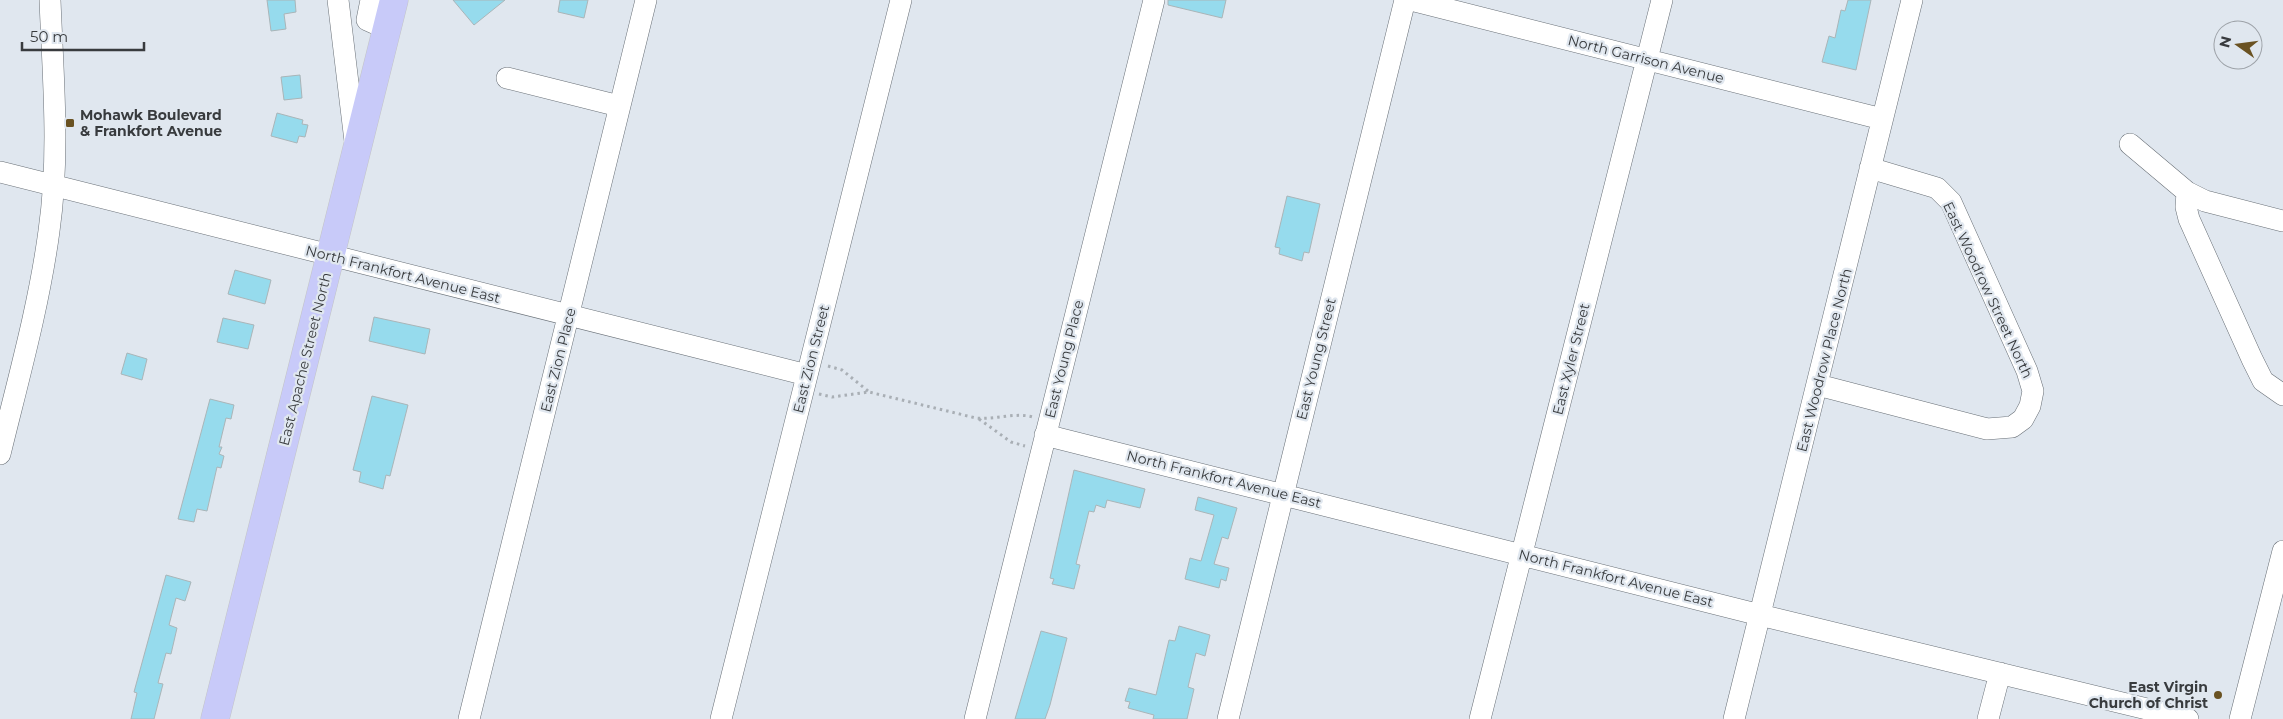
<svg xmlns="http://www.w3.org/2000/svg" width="2283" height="719" viewBox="0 0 2283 719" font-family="Montserrat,sans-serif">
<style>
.building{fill:#96dbed;stroke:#aab5b8}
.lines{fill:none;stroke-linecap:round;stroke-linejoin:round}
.minor-casing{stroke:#697077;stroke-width:22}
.major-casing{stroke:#c3c4c5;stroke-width:29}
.path{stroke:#a9afb5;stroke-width:3;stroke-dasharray:2.5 4;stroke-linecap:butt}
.minor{stroke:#fff;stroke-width:21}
.major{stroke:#c8caf9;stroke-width:28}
.poi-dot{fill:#6a5222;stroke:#e0e7ef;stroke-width:2}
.labels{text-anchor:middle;stroke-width:4.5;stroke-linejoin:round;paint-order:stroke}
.street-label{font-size:14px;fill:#383b3e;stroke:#e0e7ef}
.poi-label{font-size:14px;font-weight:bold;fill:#383b3e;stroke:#e0e7ef;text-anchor:start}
</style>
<rect width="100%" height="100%" fill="#e0e7ef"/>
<path class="building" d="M267 0H295L296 12 284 14 286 29 271 31Z
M453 0H505L474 25Z
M560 0H588L584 18 558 12Z
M1168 0H1226L1222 18 1168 5Z
M1848 0H1871L1856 70 1822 62 1829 36 1835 38 1841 10 1845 11Z
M300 75 302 98 284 100 281 77Z
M277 113 303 120 302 124 308 125 305 137 299 136 297 143 271 136Z
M1287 196 1320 204 1309 253 1304 252 1302 261 1279 254 1280 248 1275 247Z
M235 270 271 280 265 304 228 294Z
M374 317 430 329 425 354 369 341Z
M223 318 254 325 248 349 217 342Z
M127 353 147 359 142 380 121 374Z
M372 396 408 405 390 476 386 475 383 489 359 482 361 472 353 470Z
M210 399 234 405 231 419 226 418 219 447H222L219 454 224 456 221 468 217 467 207 511 197 509 194 522 178 519Z
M1074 470 1145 489 1140 508 1107 500 1105 508 1096 505 1094 512 1089 511 1076 564 1080 565 1074 589 1052 584 1054 579 1050 578Z
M1198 497 1237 508 1228 539 1222 537 1214 564 1229 568 1226 581 1221 579 1219 588 1185 579 1190 558 1201 561 1214 515 1195 510Z
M166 575 191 582 185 601 176 598 169 625 177 628 171 654 166 653 158 683 163 684 154 719H131L137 693 134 692Z
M1179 626 1210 635 1205 656 1196 653 1188 687 1194 689 1187 719H1153L1154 715 1128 708 1130 702 1125 701 1129 688 1156 695 1169 640 1175 641Z
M1041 631 1067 638 1050 705 1045 719H1015Z"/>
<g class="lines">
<defs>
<path id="minor" d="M338 0 355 141
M371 0 367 20 387 29
M1411 0 1882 119
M507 78 619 106
M2130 144 2187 192 2205 201 2283 221
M0 172 807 375
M2187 192 2186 207 2189 219 2252 359 2263 381 2283 395
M1818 385 1987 429 2012 427 2023 419 2030 406 2033 391 2027 371 1951 202 1937 188 1870 168
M1045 435 1760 615 2188 719
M0 454C18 380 39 306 49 231 60 154 53 77 50 0
M469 719 646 0
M721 719 901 0
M975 719 1154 0
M1228 719 1405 0
M1480 719 1662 0
M1734 719 1912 0
M1988 719 2000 673
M2240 719 2283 551"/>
<path id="major" d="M215 719 394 0"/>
</defs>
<use href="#minor" class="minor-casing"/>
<use href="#major" class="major-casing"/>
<path class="path" d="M828 366 842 370 868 391
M819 394 832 397 869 392 976 418C995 420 1015 412 1033 417
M979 419 1011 442 1025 446"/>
<use href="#minor" class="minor"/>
<use href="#major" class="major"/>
</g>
<g class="poi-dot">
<rect x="65" y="118" width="10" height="10" rx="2.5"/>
<circle cx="2218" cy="695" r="5"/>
</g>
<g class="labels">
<g class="street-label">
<text transform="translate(1646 59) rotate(14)" y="5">North Garrison Avenue</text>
<text transform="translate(403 274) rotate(14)" y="5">North Frankfort Avenue East</text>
<text transform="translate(1988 290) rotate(65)" y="5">East Woodrow Street North</text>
<text transform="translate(305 359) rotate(-76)" y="5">East Apache Street North</text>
<text transform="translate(811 359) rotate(-76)" y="5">East Zion Street</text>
<text transform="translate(1064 359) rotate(-76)" y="5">East Young Place</text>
<text transform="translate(1316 359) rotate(-76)" y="5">East Young Street</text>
<text transform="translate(1571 359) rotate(-76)" y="5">East Xyler Street</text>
<text transform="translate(558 360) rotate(-76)" y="5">East Zion Place</text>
<text transform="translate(1824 360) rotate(-76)" y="5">East Woodrow Place North</text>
<text transform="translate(1224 479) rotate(14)" y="5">North Frankfort Avenue East</text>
<text transform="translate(1616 578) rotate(14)" y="5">North Frankfort Avenue East</text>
</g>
<g class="poi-label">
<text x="80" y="120">Mohawk Boulevard<tspan x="80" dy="16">&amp; Frankfort Avenue</tspan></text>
<text x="2208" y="692" text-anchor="end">East Virgin<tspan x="2208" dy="16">Church of Christ</tspan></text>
</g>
</g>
<g transform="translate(2238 45) rotate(284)"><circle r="24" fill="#e0e7ef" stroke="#9da2a8"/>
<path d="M0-4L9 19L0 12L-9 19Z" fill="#6a5222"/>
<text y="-8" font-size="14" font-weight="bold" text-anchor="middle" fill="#383b3e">N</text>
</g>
<path d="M22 42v8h122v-8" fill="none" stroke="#383b3e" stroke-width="2.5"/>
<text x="30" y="42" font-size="15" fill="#383b3e" stroke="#e0e7ef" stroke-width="4" paint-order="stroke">50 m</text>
</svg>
